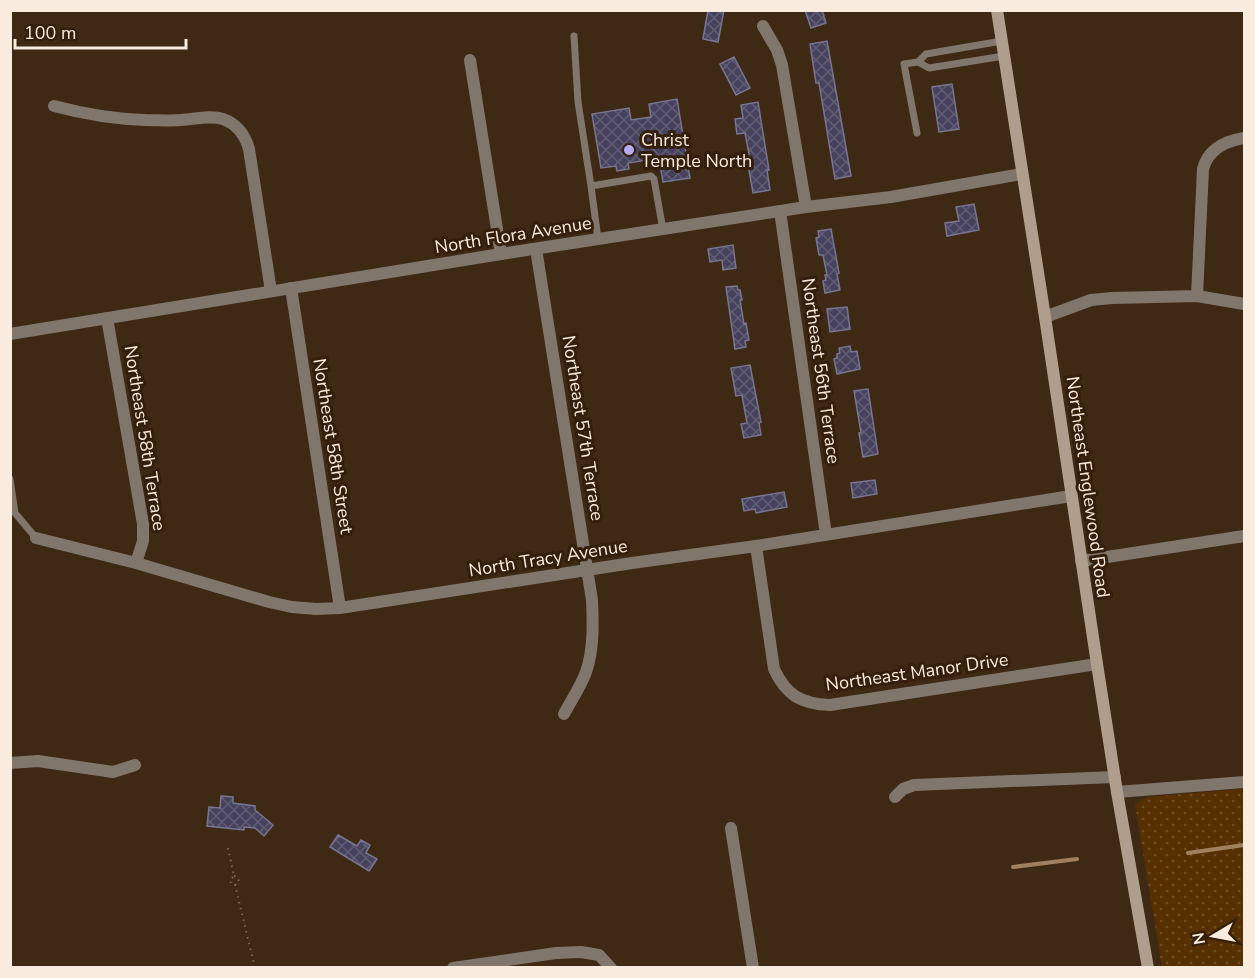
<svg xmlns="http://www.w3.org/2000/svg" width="1255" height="978" viewBox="0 0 1255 978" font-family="'Nunito Sans',sans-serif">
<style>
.grass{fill:url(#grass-dots)}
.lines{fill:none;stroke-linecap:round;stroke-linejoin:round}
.stream{stroke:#a1805f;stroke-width:4}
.building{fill:url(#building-cross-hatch);stroke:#787592;stroke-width:1.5}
.path{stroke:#7b6957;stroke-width:2;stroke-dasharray:1.5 4.5;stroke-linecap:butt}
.service{stroke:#81766c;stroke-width:7}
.minor{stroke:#81766c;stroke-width:12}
.tertiary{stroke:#81766c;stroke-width:12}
.secondary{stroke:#af9e8e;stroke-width:12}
.poi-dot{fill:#b7abf8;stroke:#331f0b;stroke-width:2}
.labels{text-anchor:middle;stroke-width:6;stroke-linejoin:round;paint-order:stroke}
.poi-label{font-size:18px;fill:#f9ebde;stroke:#331f0b;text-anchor:start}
.street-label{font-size:18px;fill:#f9ebde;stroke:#331f0b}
</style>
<defs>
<pattern id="grass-dots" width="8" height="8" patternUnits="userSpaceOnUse" patternTransform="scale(1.5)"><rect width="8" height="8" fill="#563000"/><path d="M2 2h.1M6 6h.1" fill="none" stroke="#6f4e25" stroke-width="1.8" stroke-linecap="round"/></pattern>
<pattern id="building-cross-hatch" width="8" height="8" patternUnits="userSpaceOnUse" patternTransform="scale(1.5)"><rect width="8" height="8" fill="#46425d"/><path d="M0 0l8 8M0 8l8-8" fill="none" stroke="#615d74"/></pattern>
</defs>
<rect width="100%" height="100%" fill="#3e2915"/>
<path class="grass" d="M1244 789V967H1162L1135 804 1147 797Z"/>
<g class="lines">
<path class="stream" d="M1188 853 1244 845
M1013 867 1077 859"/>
</g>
<path class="building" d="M708 10H724L718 42 703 39Z
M805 10H822L826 23 811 28Z
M827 41 851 176 835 179 819 83H816L810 44Z
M734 57 750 88 736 95 720 64Z
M952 84 959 129 939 132 932 87Z
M677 99 690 178 663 182 659 158 628 163 629 169 617 171 616 166 601 168 592 114 629 108 631 120 651 117 649 104Z
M758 102 769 170H767L770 190 753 193 747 159H750L745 133 737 134 735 119 743 118 741 105Z
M974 204 979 230 947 236 945 223 959 221 956 207Z
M831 229 839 273 837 274 840 290 825 293 823 281 826 280 825 275H827L823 255H819L816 238 819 237 818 231Z
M733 245 736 268 723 270 722 260 710 262 708 249Z
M737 286 738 290H740L742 300H740L744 324 746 323 749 340 745 341 746 347 735 349 726 287Z
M847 307 850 329 830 332 827 309Z
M850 346 851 352 857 351 860 369 837 374 834 359 837 358V354L840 353 839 348Z
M750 365 761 422 759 423 761 435 744 438 741 424 747 423 742 395 736 396 731 368Z
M868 389 878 454 863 457 859 433H861L854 391Z
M875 480 877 494 853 498 851 483Z
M784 492 787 507 756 513 755 509 744 511 742 499Z
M221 796 233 797V803L255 806V810L273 825 264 836 255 828 244 827V830L207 826 209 807 220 808Z
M338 835 357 846 361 840 370 845 366 853 377 859 369 871 330 847Z"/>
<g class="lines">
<path class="path" d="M228 848 234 876 230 880 231 884 235 885 255 968
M234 876 238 878 239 881 235 885"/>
<path class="service" d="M574 36 578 102 591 186
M1002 41 926 54 918 62 929 68 1004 56
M917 133 904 64 918 62
M598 239 591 186 651 176 654 179 663 230
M10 479 15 513 36 538"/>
<path class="minor" d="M763 26 777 50 782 65 806 207
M470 60 501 254
M54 106C84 114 115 119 145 120 158 120 170 121 182 120 195 119 211 115 223 119 237 124 245 135 249 149L271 291
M780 211 826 535
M536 249 592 600C593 623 594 649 586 672 581 686 571 701 564 714
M291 288 340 608
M1197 296 1203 169C1208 149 1226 141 1244 138
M1045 317 1091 300 1112 298 1197 296 1244 304
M107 318 143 524V541L136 563
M36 538 136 563 269 602 292 607 316 609 340 608 632 563 756 546 1071 496
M756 546 774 669C786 695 801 704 830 705L1097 664
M1081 561 1244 536
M10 763 38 761 113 772 135 765
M895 797 903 789 914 785 1115 777
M731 828 753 968
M453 968 556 953 581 952 599 955 611 968"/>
<path class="tertiary" d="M10 334 501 254 806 207 891 197 1022 174
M1117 792 1244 782"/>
<path class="secondary" d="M997 10 1045 317 1097 664 1117 792 1148 968"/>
</g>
<circle class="poi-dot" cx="629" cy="150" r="6"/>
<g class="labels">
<g class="poi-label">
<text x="641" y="146">Christ<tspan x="641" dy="21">Temple North</tspan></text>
</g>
<g class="street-label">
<text transform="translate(513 235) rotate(-9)" y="6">North Flora Avenue</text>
<text transform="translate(821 371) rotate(82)" y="6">Northeast 56th Terrace</text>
<text transform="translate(583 428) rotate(81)" y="6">Northeast 57th Terrace</text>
<text transform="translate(145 438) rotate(81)" y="6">Northeast 58th Terrace</text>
<text transform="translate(333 446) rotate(81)" y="6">Northeast 58th Street</text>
<text transform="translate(1088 487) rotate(82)" y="6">Northeast Englewood Road</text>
<text transform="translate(548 558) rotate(-9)" y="6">North Tracy Avenue</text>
<text transform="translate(917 672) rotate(-8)" y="6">Northeast Manor Drive</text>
</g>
</g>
<rect width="1255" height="978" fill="none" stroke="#f9ebde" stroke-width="24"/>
<g transform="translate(1213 936) rotate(260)" stroke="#331f0b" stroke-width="4.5" paint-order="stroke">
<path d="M0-4.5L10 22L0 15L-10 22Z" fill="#f9ebde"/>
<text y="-9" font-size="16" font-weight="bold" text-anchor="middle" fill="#f9ebde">N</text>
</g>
<path d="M15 39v9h171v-9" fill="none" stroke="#f9ebde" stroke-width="3"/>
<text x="24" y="39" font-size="18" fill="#f9ebde" stroke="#331f0b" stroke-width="4.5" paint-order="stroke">100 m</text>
</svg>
